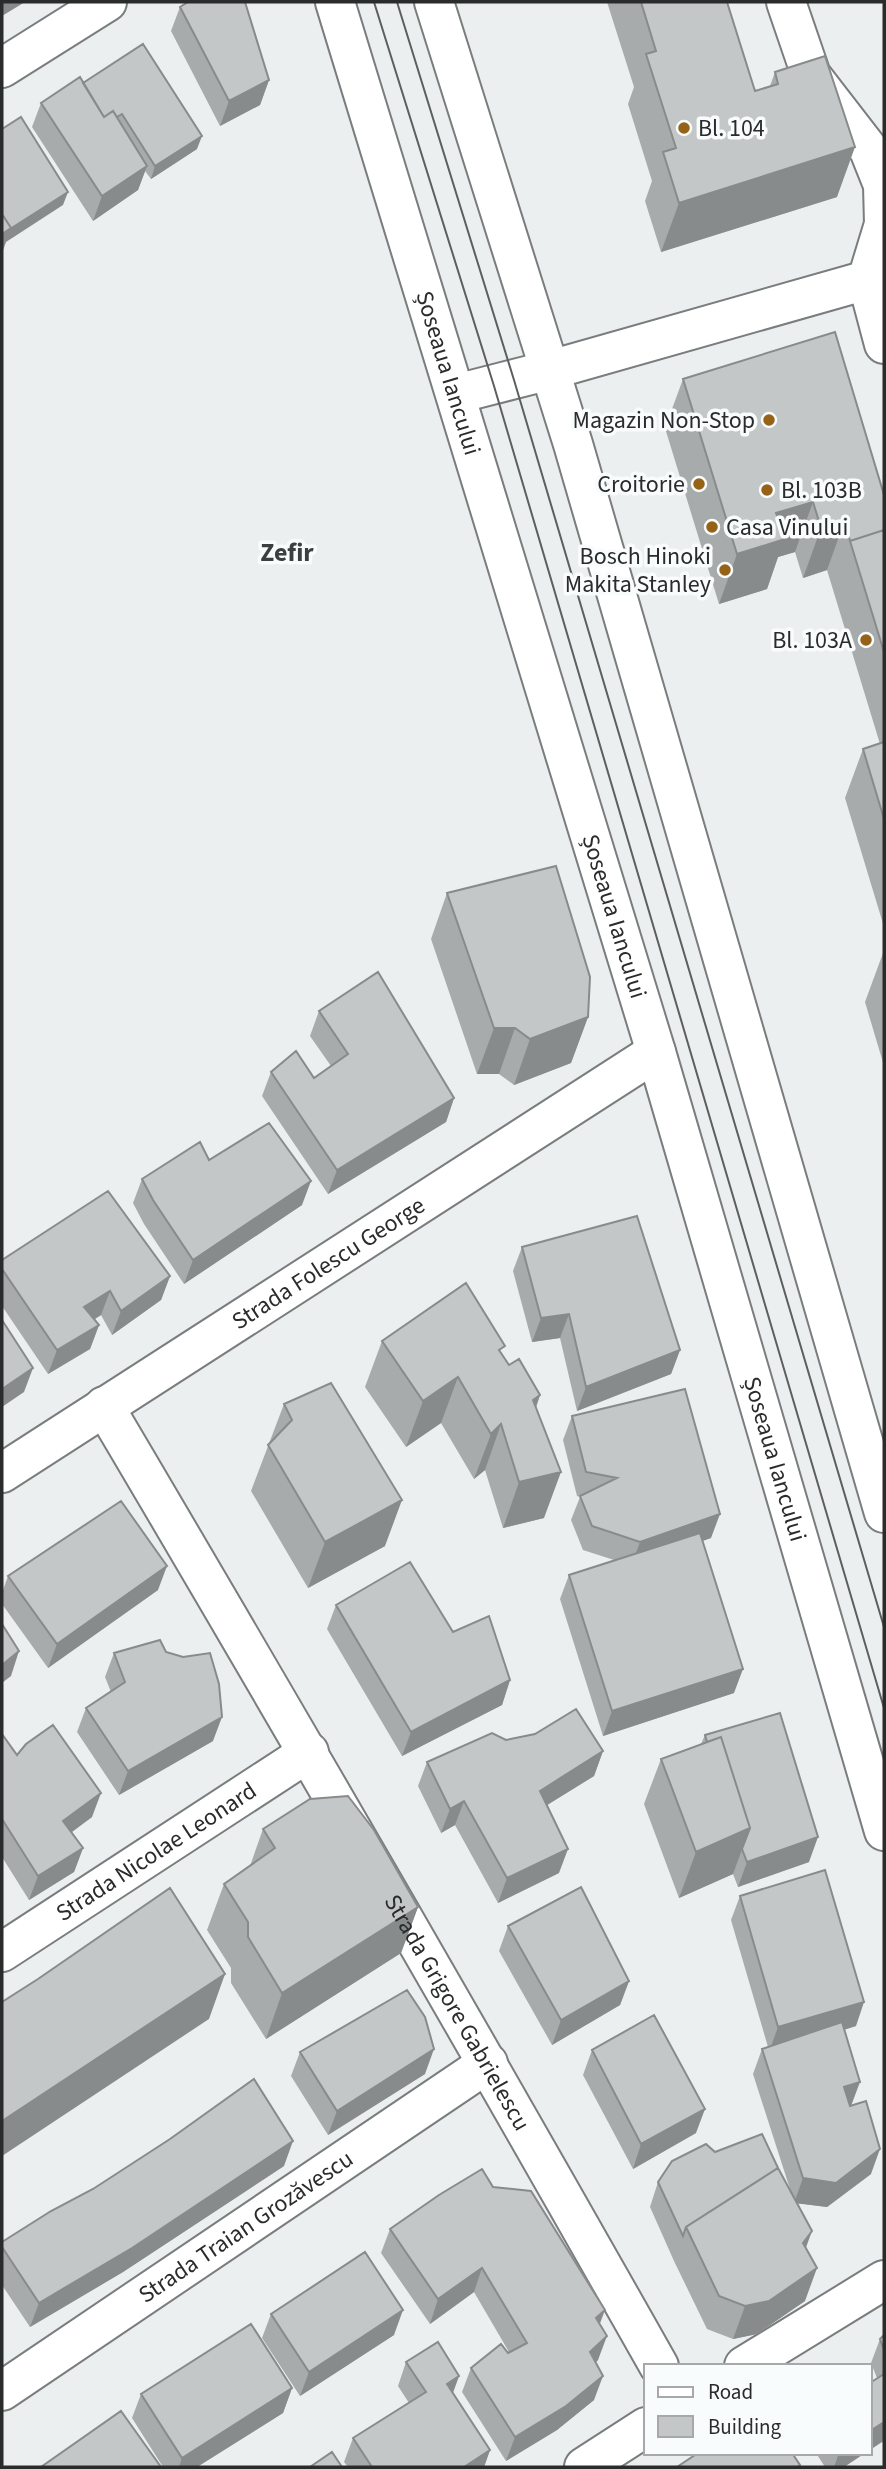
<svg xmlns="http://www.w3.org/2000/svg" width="886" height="2469" viewBox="0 0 886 2469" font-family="'Source Sans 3',sans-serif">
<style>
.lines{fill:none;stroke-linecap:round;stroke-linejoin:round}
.minor-casing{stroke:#797d7d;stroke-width:42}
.major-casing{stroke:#797d7d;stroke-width:42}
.minor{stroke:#fff;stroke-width:38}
.major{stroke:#fff;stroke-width:38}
.tram{stroke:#5d5f5f;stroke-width:2}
.wall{fill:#a8abab}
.shaded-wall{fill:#888b8b}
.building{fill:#c3c7c7;stroke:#888b8b;stroke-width:2}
.poi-dot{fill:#966217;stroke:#f9fcfd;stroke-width:2.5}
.labels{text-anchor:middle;stroke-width:7;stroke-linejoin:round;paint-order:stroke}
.poi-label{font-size:24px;fill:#2a2b2b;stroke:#f9fcfd;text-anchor:end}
.street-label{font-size:24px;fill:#2a2b2b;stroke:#f9fcfd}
.neighbourhood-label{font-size:26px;font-weight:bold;fill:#3c3f3f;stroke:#f9fcfd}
</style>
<rect width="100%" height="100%" fill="#ebeff0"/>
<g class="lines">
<defs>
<g id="minor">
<path d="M786 2 811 75 869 150 883 185 884 224 867 280 884 344"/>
<path d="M2 68 107 2"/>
<path d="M456 394 550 370 867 280 884 281"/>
<path id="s1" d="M104 1406C292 1724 477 2044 659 2366"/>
<path id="s2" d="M2 1473 656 1052"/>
<path id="s3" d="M2 1952 309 1752"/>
<path d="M744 2366 884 2280"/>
<path id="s4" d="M2 2391 488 2063"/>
<path d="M584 2467 646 2427"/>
</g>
<g id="major">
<path id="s5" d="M335 2 656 1052 884 1831"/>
<path d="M434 2 573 444 884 1513"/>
</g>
</defs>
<use href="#minor" class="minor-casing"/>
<use href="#major" class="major-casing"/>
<use href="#minor" class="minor"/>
<use href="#major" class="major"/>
<path class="tram" d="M374 2 494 386 884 1708
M397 2 514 380 884 1627"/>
</g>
<path class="wall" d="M607 2H727L755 91 770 86 775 72 837 197 661 252 645 201 652 181 628 104 634 87Z
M180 7 269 80 260 105 220 126 171 31Z
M83 83 197 149 151 179 145 171 138 190 93 221 32 127 41 103Z
M683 379 884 495V927L845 798 863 749 880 744 827 570 803 578 795 552 778 557 767 589 719 604 665 428Z
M447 893 588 1017 571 1063 514 1085 499 1074H477L431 939Z
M884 952V1066L865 1002 883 953Z
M319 1011 454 1098 446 1122 328 1194 262 1096 271 1072 314 1078 331 1066 310 1036Z
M209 1160 302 1205 184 1284 144 1224 133 1203 142 1179Z
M522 1247 680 1350 671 1374 577 1411 560 1338 532 1342 513 1271Z
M2 1269 170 1276 161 1300 112 1335 101 1315 95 1319 99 1325 90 1349 48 1374 2 1306Z
M382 1341 509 1365 540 1395 536 1408 544 1518 503 1528 485 1470 474 1479 441 1423 406 1447 365 1387Z
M284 1404 385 1546 308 1588 251 1491Z
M572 1416 711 1538 702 1541 734 1693 603 1736 560 1599 569 1575 614 1560 583 1550 571 1520 580 1497 577 1496 563 1440Z
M8 1576 158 1590 48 1668 2 1604V1593Z
M336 1605 510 1680 502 1705 402 1756 327 1629Z
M114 1653 213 1741 119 1795 77 1732 86 1708 111 1692 105 1677Z
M2 1734 17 1755 92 1817 72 1832 83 1848 74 1872 29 1900 2 1857Z
M705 1735 809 1862 738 1887 733 1874 679 1898 644 1804 661 1759 701 1744Z
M603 1751 594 1776 547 1805 559 1873 498 1903 455 1825 441 1833 418 1786 427 1762Z
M263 1829 418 1907 401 1953 266 2039 231 1983V1968L207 1930 224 1884 250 1866Z
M740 1896 856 2026 844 2030 851 2106 871 2174 827 2207 797 2203 806 2248 805 2301 757 2334 733 2339 707 2329 674 2261 650 2207 658 2182 715 2152 778 2168 790 2189 753 2074 762 2049 768 2047 731 1920Z
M508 1926 629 1981 620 2005 552 2045 499 1951Z
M592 2050 696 2133 633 2169 583 2075Z
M300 2052 425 2074 328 2135 291 2076Z
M284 2166 123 2272 30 2327 2 2285V2242Z
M493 2187 600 2324 598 2360 596 2362 594 2400 557 2430 506 2461 462 2392 471 2368 509 2352 474 2292 430 2324 381 2253 390 2229Z
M271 2314 394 2335 300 2396 262 2338Z
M884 2335V2444L882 2442 873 2381 877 2378 871 2363 880 2339Z
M406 2362 459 2376 453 2393 490 2450 484 2467H348L344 2462 353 2438 409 2403 398 2386Z
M292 2388 283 2413 197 2467H163L132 2418 141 2394Z
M816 2453H865L844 2467H825Z"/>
<path class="shaded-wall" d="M2 2H25L2 16Z
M269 80 260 105 220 126 229 101Z
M202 136 197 149 151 179 155 166Z
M855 147 837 197 661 252 679 203Z
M147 166 138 190 93 221 102 196Z
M68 192 63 205 6 242 2 253V234Z
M813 502 795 552 778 557 767 589 719 604 737 554 776 513Z
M845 520 827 570 803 578 821 528Z
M588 1017 571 1063 514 1085 530 1039Z
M494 1028H515L499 1074H477Z
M454 1098 446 1122 328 1194 337 1170Z
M311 1181 302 1205 184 1284 193 1260Z
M170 1276 161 1300 112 1335 121 1311Z
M110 1291 101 1315 75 1331 84 1307Z
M569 1314 560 1338 532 1342 541 1318Z
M99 1325 90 1349 48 1374 57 1350Z
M680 1350 671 1374 577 1411 586 1387Z
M33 1368 24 1392 2 1407V1389Z
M458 1377 441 1423 406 1447 423 1401Z
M540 1395 524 1441 533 1400Z
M501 1424 485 1470 474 1479 491 1434Z
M561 1472 544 1518 503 1528 519 1482Z
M402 1500 385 1546 308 1588 325 1542Z
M720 1514 711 1538 631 1566 640 1542Z
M167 1566 158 1590 48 1668 57 1644Z
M19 1651 11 1676 2 1683V1665Z
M743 1669 734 1693 603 1736 612 1711Z
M510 1680 502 1705 402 1756 411 1732Z
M222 1717 213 1741 119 1795 128 1771Z
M603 1751 594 1776 531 1815 540 1791Z
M101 1793 92 1817 54 1845 63 1821Z
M464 1801 455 1825 441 1833 450 1809Z
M750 1828 733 1874 679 1898 696 1852Z
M818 1837 809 1862 738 1887 747 1862Z
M83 1848 74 1872 29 1900 38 1876Z
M568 1849 559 1873 498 1903 507 1878Z
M418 1907 401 1953 266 2039 282 1993Z
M225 1974 209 2019 2 2156V2121Z
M629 1981 620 2005 552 2045 561 2020Z
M864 2002 856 2026 769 2052 778 2027Z
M434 2049 425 2074 328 2135 337 2111Z
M860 2082 851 2106 835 2112 844 2087Z
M705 2109 696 2133 633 2169 641 2144Z
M293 2141 284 2166 123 2272 30 2327 39 2303Z
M880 2149 871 2174 827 2207 794 2203 803 2178Z
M812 2231 800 2264 803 2243Z
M482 2268 474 2292 430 2324 438 2299Z
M817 2268 805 2301 757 2334 733 2339 745 2306Z
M403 2310 394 2335 300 2396 309 2372Z
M605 2310 596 2334V2318Z
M607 2336 598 2360 581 2376 590 2352Z
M459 2376 450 2400 447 2384Z
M603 2376 594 2400 557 2430 506 2461 515 2437Z
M292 2388 283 2413 197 2467H179L182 2458Z
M884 2422V2437L882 2442 870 2450V2431Z
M490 2450 484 2467H464Z
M839 2453H865L844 2467H834Z"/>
<path class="building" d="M188 2H245L269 80 229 101 180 7Z
M641 2H727L755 91 778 84 775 72 825 56 855 147 679 203 663 152 676 148 646 54 656 51Z
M143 44 202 136 155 166 122 114 117 117 113 111 104 117 83 83Z
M80 77 104 117 113 111 147 166 102 196 41 103Z
M21 117 68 192 10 229 11 228 2 214V129Z
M2 214 11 228 2 234Z
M835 332 884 495V530L850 541 845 520 821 528 813 502 776 513 785 539 737 554 683 379Z
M884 530V652L850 541Z
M884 742V819L863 749Z
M556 866 590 977 588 1017 530 1039 515 1028H494L447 893Z
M378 972 454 1098 337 1170 271 1072 296 1051 314 1078 348 1054 319 1011Z
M269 1123 311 1181 193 1260 153 1200 142 1179 200 1142 209 1160Z
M108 1191 170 1276 121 1311 110 1291 84 1307 99 1325 57 1350 2 1269V1260Z
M637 1216 680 1350 586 1387 569 1314 541 1318 522 1247Z
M466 1283 505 1346 499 1350 509 1365 519 1359 540 1395 533 1400 561 1472 519 1482 501 1424 491 1434 458 1377 423 1401 382 1341Z
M2 1320 33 1368 2 1389Z
M331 1383 402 1500 325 1542 268 1445 292 1420 284 1404Z
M685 1389 720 1514 640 1542 592 1526 580 1496 617 1478 586 1472 572 1416Z
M121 1501 167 1566 57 1644 8 1576Z
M700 1533 743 1669 612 1711 569 1575Z
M410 1562 453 1632 489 1616 510 1680 411 1732 336 1605Z
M2 1624 19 1651 2 1665Z
M160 1640 166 1652 183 1657 210 1653 219 1684 222 1717 128 1771 86 1708 125 1682 114 1653Z
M576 1709 603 1751 540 1791 568 1849 507 1878 464 1801 450 1809 427 1762 492 1733 506 1740 535 1734Z
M780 1713 818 1837 747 1862 742 1849 750 1828 721 1737 707 1742 705 1735Z
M53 1725 101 1793 63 1821 83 1848 38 1876 2 1819V1734L17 1755 26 1744Z
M721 1737 750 1828 696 1852 661 1759Z
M348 1796 374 1830 418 1907 282 1993 248 1937V1922L224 1884 275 1848 263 1829 310 1799Z
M825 1870 864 2002 778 2027 740 1896Z
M581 1887 629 1981 561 2020 508 1926Z
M170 1888 225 1974 2 2121V2002L38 1979Z
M407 1990 425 2017 434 2049 337 2111 300 2052Z
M654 2015 705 2109 641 2144 592 2050Z
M842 2022 860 2082 844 2087 850 2106 866 2101 880 2149 836 2183 803 2178 762 2049Z
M254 2079 293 2141 132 2248 39 2303 2 2247V2242L51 2211 93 2189 170 2139Z
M762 2134 778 2168 686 2227 683 2236 658 2182 672 2161 706 2144 715 2152Z
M778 2168 812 2231 803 2243 817 2268 769 2301 745 2306 719 2296 686 2227Z
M482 2169 493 2187 531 2191 605 2310 596 2318 607 2336 590 2352 603 2376 566 2406 515 2437 471 2368 501 2344 508 2353 527 2343 482 2268 438 2299 390 2229 439 2195Z
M365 2252 403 2310 309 2372 271 2314Z
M251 2324 292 2388 182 2458 141 2394Z
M884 2335V2350L880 2339Z
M438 2342 459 2376 447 2384 490 2450 464 2467H372L353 2438 426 2392 406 2362Z
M884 2374V2422L870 2431V2377L873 2381Z
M121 2411 161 2467H41Z
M332 2452 342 2467H310Z
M698 2453H792L800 2465 797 2467H677Z"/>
<g class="poi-dot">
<circle cx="684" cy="128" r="7"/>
<circle cx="769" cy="420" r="7"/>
<circle cx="699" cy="484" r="7"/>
<circle cx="767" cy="490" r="7"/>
<circle cx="712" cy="527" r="7"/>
<circle cx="725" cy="570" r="7"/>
<circle cx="866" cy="640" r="7"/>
</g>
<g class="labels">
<g class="poi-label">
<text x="698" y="136" text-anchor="start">Bl. 104</text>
<text x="755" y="428">Magazin Non-Stop</text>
<text x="685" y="492">Croitorie</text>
<text x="781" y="498" text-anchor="start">Bl. 103B</text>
<text x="726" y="535" text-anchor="start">Casa Vinului</text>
<text x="711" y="564">Bosch Hinoki<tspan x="711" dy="28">Makita Stanley</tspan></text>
<text x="852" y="648">Bl. 103A</text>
</g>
<g class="street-label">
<text dy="8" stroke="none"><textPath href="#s5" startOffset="388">Șoseaua Iancului</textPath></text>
<text dy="8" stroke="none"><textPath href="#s5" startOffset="956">Șoseaua Iancului</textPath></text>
<text dy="8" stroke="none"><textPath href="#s2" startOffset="388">Strada Folescu George</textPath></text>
<text dy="8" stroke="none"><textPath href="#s5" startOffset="1522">Șoseaua Iancului</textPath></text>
<text dy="8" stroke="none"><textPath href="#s3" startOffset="184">Strada Nicolae Leonard</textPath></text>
<text dy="8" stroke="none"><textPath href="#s1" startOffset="702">Strada Grigore Gabrielescu</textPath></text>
<text dy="8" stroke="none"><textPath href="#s4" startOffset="294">Strada Traian Grozăvescu</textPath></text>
</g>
<g class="neighbourhood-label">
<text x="287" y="561">Zefir</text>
</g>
</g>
<rect width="886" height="2469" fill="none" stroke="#2a2b2b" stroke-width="7"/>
<rect x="644" y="2364" width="228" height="91" fill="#f9fcfd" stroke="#a6a8a9" stroke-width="2"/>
<rect x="658" y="2387" width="35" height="10" fill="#ffffff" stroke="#a6a8a9" stroke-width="2"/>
<text x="708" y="2399" font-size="21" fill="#2a2b2b">Road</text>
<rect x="658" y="2416" width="35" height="21" fill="#c3c7c7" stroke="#a6a8a9" stroke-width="2"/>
<text x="708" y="2434" font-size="21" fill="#2a2b2b">Building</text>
</svg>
